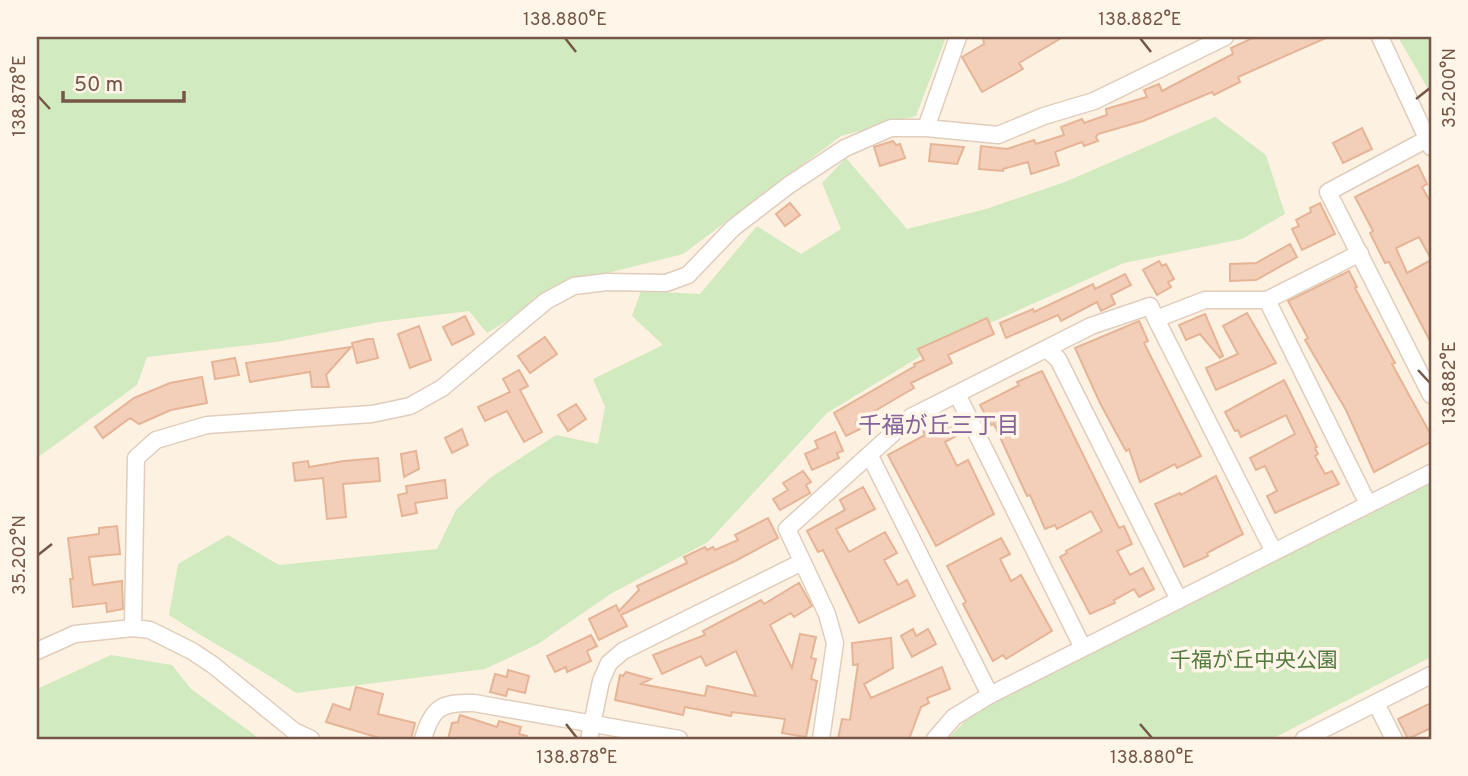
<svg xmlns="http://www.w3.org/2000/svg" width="1468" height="776" viewBox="0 0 1468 776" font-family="Overpass,'Noto Sans JP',sans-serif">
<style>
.green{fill:#d2eabf}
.building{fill:#f3ceb8;stroke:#e6b497;stroke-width:2}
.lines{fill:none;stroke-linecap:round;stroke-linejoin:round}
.minor-casing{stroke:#e1cdbc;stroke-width:19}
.minor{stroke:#fff;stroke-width:16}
.ticks{fill:none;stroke:#755647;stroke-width:2.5}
.labels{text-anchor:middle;stroke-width:7;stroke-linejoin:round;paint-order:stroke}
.park-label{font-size:21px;fill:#527b3f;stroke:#fff5e8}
.neighbourhood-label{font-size:23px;fill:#856298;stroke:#fff5e8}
.neatline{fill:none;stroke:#755647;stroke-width:2.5}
.ticks-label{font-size:18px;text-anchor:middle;fill:#755647}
</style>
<rect width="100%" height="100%" fill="#fdf1e1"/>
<path class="green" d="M37 37H946L916 116 841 136 683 254 572 282 487 333 469 311 379 322 276 342 147 357 137 385 37 458Z
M1398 37H1431V94Z
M1215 117 1266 155 1285 214 1242 239 1124 263 934 348 827 413 708 542 612 593 538 644 485 669 296 693C255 665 211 643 169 615L178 564 228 535 279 565 437 549 456 510 490 478 556 435 598 444 605 407 593 379 663 345 632 316 641 291 700 294 757 226 801 254 841 229 822 183 846 158 907 229 986 209 1065 182Z
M1431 483V657L1272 739H948L966 720 992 704Z
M111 655 172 665 191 689 260 739H37V689Z"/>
<path class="building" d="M983 37H1063L1019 63 1023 69 982 92 962 57 984 44Z
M1255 37H1328L1238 77 1240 82 1214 95 1212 92 1143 121 1098 134 1096 137 1098 141 1084 146 1082 142 1055 152 1059 165 1031 174 1028 162 1003 169V171L979 169 981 146 1007 149 1034 140 1036 144 1064 135 1061 127 1082 119 1084 123 1107 115 1106 109 1147 97 1144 90 1159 84 1162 91 1233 54 1231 48Z
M1362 128 1372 149 1343 163 1333 143Z
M893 141 896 145 900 144 905 158 880 166 874 147Z
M931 144 964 147 957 164 929 161Z
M1418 165 1427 184 1422 187 1431 203V259L1419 237 1396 248 1407 273 1431 260V343L1389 262 1385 263 1370 233 1373 231 1355 197Z
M790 203 800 215 785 226 776 214Z
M1320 203 1335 234 1302 250 1292 229 1299 226 1296 220 1311 212 1310 208Z
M1290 244 1297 257 1256 280 1230 281V264L1256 263Z
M1159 261 1162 266 1166 264 1174 279 1168 282 1171 287 1157 295 1143 270Z
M1349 271 1357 287 1355 288 1395 363 1392 364 1431 435V442L1374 472 1346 410 1305 340 1308 338 1288 301Z
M1125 274 1131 285 1111 295 1115 304 1101 311 1097 302 1061 321 1058 315 1006 338 1000 323 1033 309 1034 312 1093 284 1095 289Z
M1247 313 1276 363 1216 390 1206 368 1238 354 1223 326Z
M1205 314 1223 356 1220 358 1200 334 1186 340 1179 325Z
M465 316 474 334 452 345 443 327Z
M987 318 994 334 948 355 952 363 911 383 914 388 856 422 860 429 846 436 834 413 915 366 914 364 924 360 918 349Z
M1139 321 1148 341 1144 343 1201 456 1177 468 1175 464 1140 482 1129 449 1126 451 1100 403 1075 348Z
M419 326 431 360 410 368 398 334Z
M545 337 557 354 530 373 518 356Z
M368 339H373L378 358 357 363 352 343Z
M351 347 326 375 329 387H312L310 372 250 382 246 363Z
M235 358 239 375 215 379 212 362Z
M519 370 528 386 520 390 542 432 524 442 507 411 485 421 478 407 510 392 503 379Z
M1042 371 1119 528 1124 526 1132 544 1117 551 1130 575 1143 568 1154 589 1139 597 1134 589 1114 600 1115 603 1090 614 1060 557 1067 553 1066 551 1102 531 1091 511 1057 529 1055 525 1045 529 1030 495 1027 496 994 424 991 425 980 405 1019 385 1017 382Z
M202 377 207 403 171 410 139 424 130 418 103 438 95 427 134 398 170 383Z
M1284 380 1317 447 1315 448 1318 454 1315 456 1325 474 1332 471 1339 484 1275 513 1267 496 1277 491 1265 466 1256 470 1250 458 1295 434 1286 415 1241 437 1238 430 1235 431 1225 412Z
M576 404 586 419 568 431 558 415Z
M945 414 956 436 945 442 957 466 968 460 994 514 936 546 888 455 925 435 921 427Z
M462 429 468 445 452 453 445 438Z
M835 432 843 451 837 453 839 458 812 470 805 454 818 448 815 441Z
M416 451 419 469 404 477 401 454Z
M378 458 380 481 343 484 346 517 327 519 323 478 295 481 293 463 308 461 309 467 344 461Z
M803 471 811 482 806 485 810 493 780 510 773 499 788 490 783 483Z
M1216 476 1243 534 1207 553 1208 556 1184 567 1155 504 1180 493 1181 495Z
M445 480 447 498 415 503 417 513 402 516 398 495 407 493 406 486Z
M863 487 875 509 836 529 849 552 885 532 897 553 884 560 898 585 907 580 915 596 859 623 823 550 818 552 807 531 845 510 840 500Z
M768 518 778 538 737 560 621 615 627 626 599 640 589 619 616 605 619 611 639 590 637 586 687 563 684 557 705 547 707 550 713 547 715 550 738 540 735 535Z
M117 526 120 554 89 557 93 585 122 581 123 609 107 612 106 603 73 607 70 579H73L68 538 99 534V528Z
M1001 538 1010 554 1000 559 1011 581 1021 575 1052 631 1006 659 1003 655 993 661 963 604 966 602 947 566Z
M799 583 812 606 794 617 791 613 770 625 792 668 800 634 816 637 811 658 816 659 811 679 817 681 806 737 782 733 785 719 732 712 731 716 685 707 683 715 615 700 620 675 623 676 626 672 651 679 641 684 705 696 707 686 756 696 736 651 706 666 701 656 662 674 653 655 705 635 703 631 761 600 764 604Z
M913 629 916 636 928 629 936 644 912 657 901 636Z
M591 635 597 646 587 651 591 661 567 672 566 667 555 672 547 656Z
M891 638 893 668 864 684 871 698 942 667 950 689 927 698 929 703 921 707 909 739H838L842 719 850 720 858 664 853 665 852 643Z
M508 670 529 676 525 693 508 689 506 696 490 692 495 674 507 677Z
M356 687 383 694 378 714 415 723 411 739H383L326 722 333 704 350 710Z
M1431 703V728L1408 739 1398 719Z
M460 715 497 727 499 721 521 727 519 734 527 736 526 739H448L452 723 458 722Z"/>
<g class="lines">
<defs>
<path id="minor" d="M1380 37 1431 147
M926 128 958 37
M1431 137 1328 192 1431 395
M1267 300 1368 504
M1046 349 1058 359 1179 600
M957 394 1083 648
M870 456 990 695
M1274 552 1156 319 1205 300H1267L1360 253
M133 628 136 458 156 440 207 425 372 414 410 406 442 388 546 301 574 286 607 282 666 283 688 275 733 228 789 185 845 148 891 128H926L998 135 1044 116 1094 101 1225 37
M37 651 75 634 133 628 150 630 192 651 213 665 294 731 311 739
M1376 703 1394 739
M423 739C432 707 442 702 474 703L679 739
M589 739 601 681 609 663 623 651 802 562
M821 739 835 643 827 614 787 529 911 417 1091 326 1150 306 1156 319
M935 739 954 717 990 695 1431 473
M1304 739 1431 675"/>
</defs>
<use href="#minor" class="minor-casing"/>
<use href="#minor" class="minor"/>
</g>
<path class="ticks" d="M565 38 576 52M1140 38 1151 52M38 96 50 109M1416 99 1430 88M1418 370 1430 383M38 555 52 544M566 724 577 738M1140 724 1152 738"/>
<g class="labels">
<g class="park-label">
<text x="1254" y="667">千福が丘中央公園</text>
</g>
<g class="neighbourhood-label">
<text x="939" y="433">千福が丘三丁目</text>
</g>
</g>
<rect width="1468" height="776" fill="none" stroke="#fff5e8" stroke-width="77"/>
<path d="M63 91v10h121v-10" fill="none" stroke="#755647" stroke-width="3.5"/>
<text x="74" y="91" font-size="21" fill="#755647" stroke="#fff5e8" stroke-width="5" paint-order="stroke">50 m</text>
<rect x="38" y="38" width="1392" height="700" class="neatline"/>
<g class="ticks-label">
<text x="565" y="25">138.880°E</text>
<text x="1140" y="25">138.882°E</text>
<text transform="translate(1449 88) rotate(-90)" y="6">35.200°N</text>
<text transform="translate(19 96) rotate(-90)" y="6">138.878°E</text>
<text transform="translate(1449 383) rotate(-90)" y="6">138.882°E</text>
<text transform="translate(19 555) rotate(-90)" y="6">35.202°N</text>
<text x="577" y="763">138.878°E</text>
<text x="1152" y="763">138.880°E</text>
</g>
</svg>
